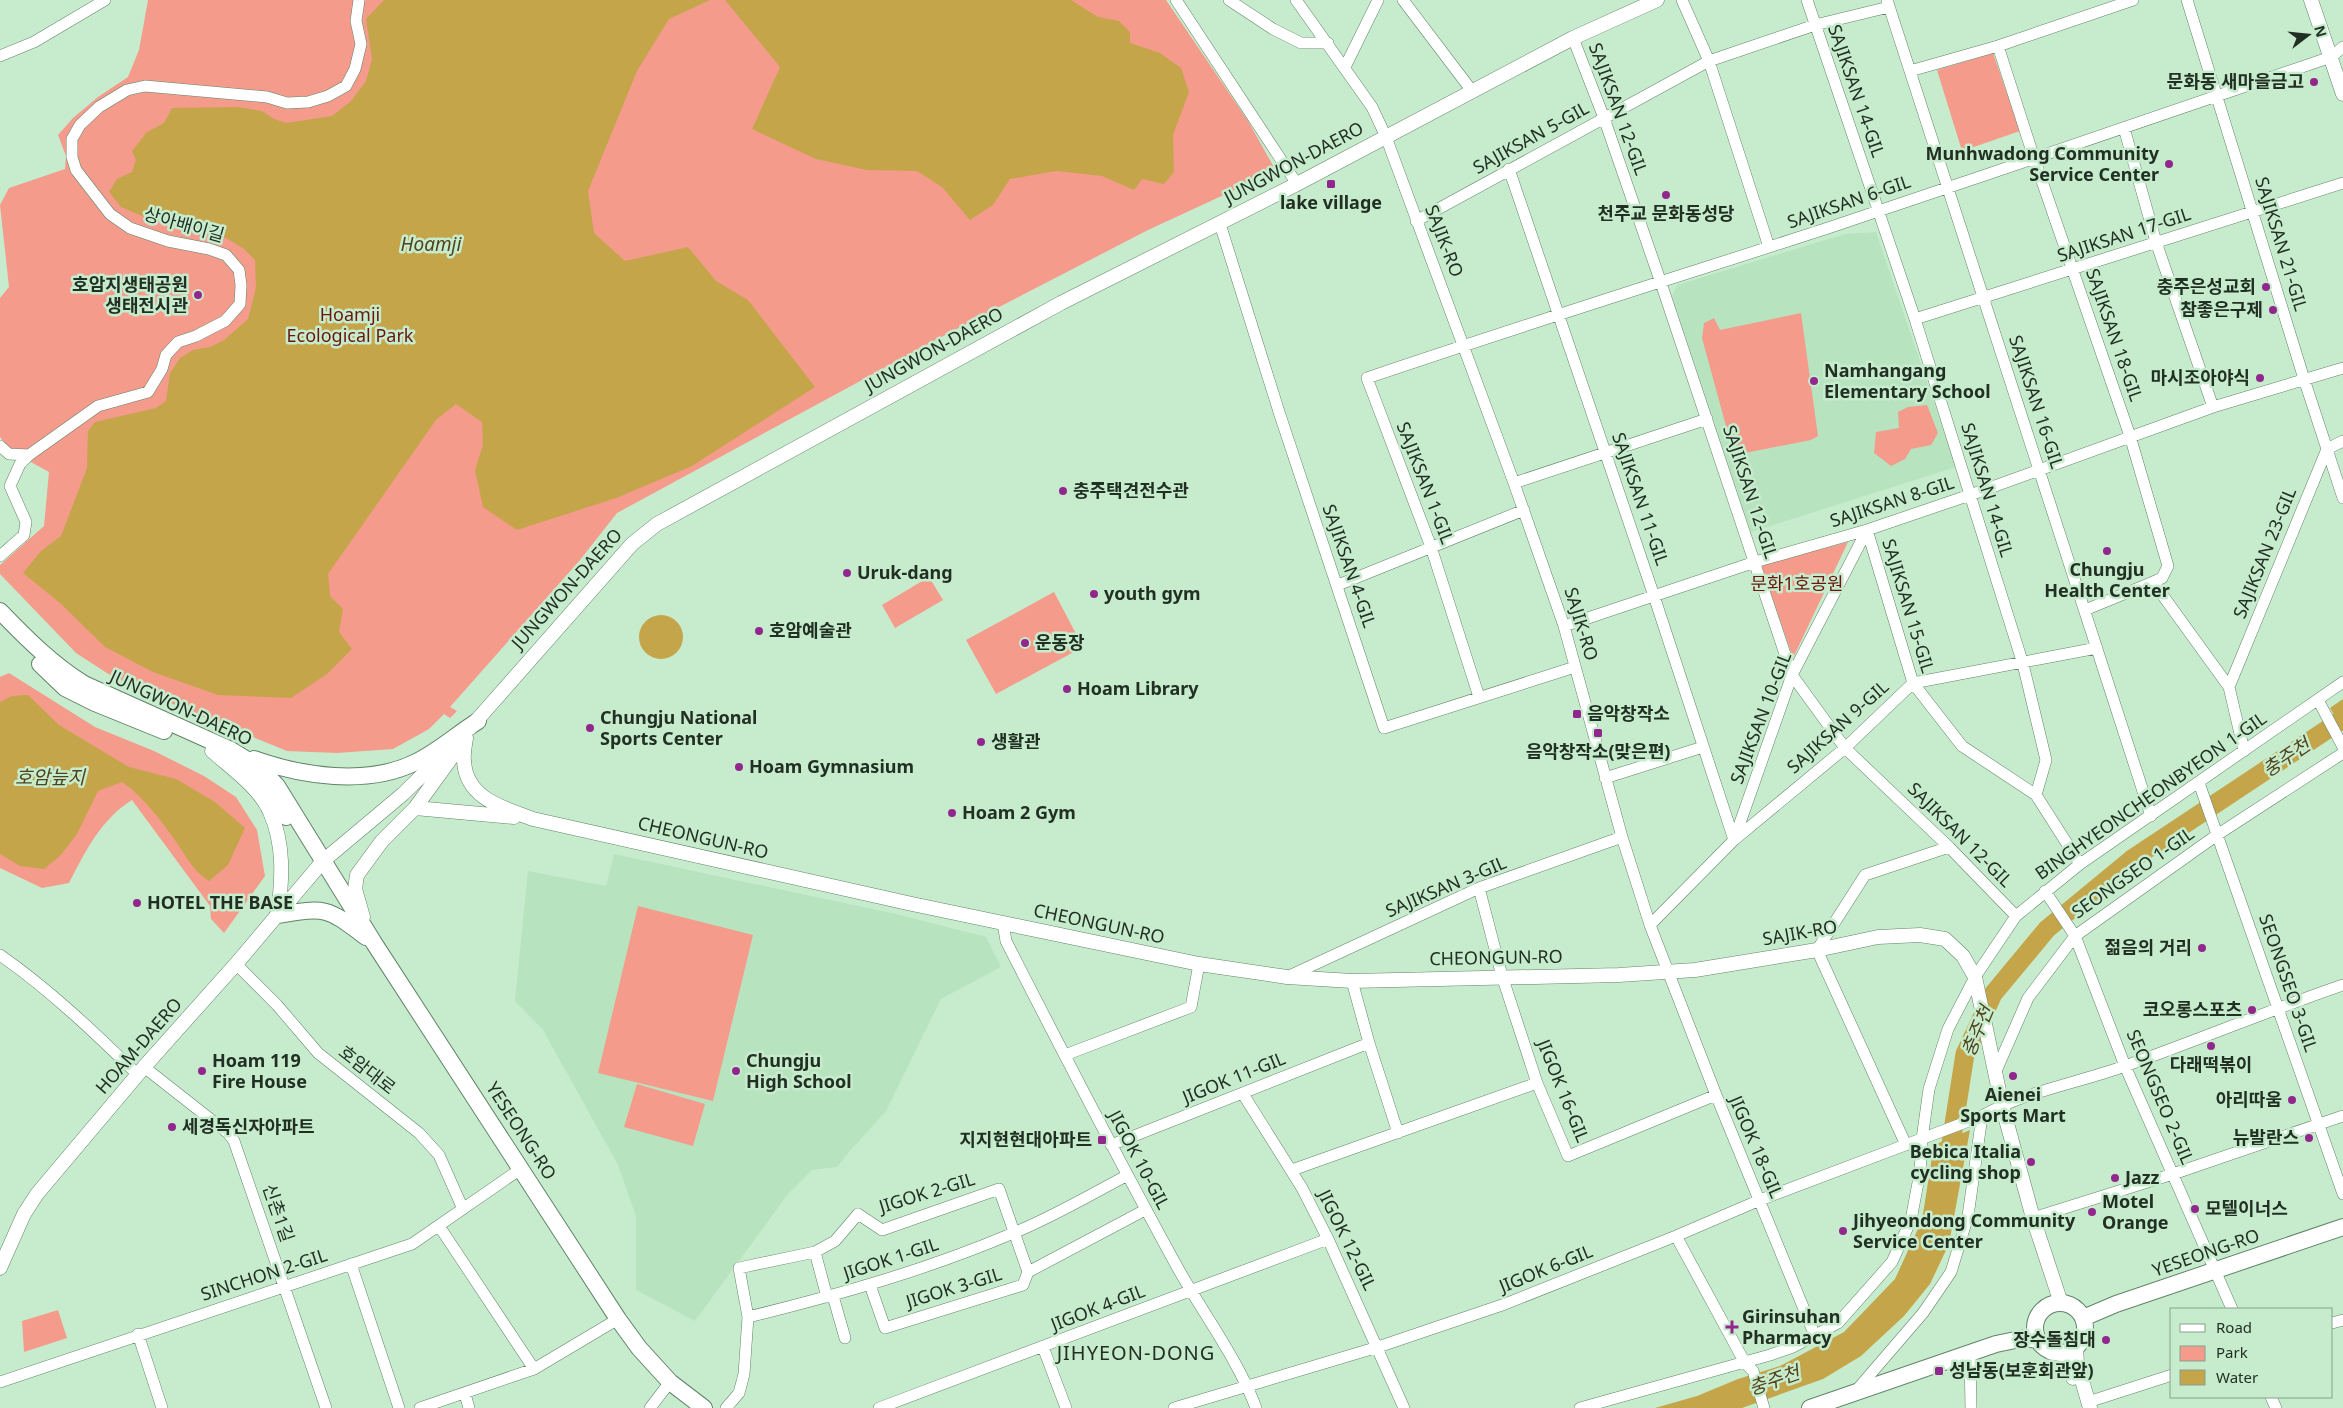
<svg xmlns="http://www.w3.org/2000/svg" width="2343" height="1408" viewBox="0 0 2343 1408" font-family="'Noto Sans','Noto Sans KR',sans-serif">
<style>
.built{fill:#b8e3bf}
.green{fill:#f49b8c}
.water{fill:#c5a54a}
.lines{fill:none;stroke-linecap:round;stroke-linejoin:round}
.river{stroke:#c5a54a;stroke-width:19}
.minor-casing{stroke:#628468;stroke-width:12}
.tertiary-casing{stroke:#628468;stroke-width:15}
.secondary-casing{stroke:#628468;stroke-width:18}
.minor{stroke:#fff;stroke-width:11}
.tertiary{stroke:#fff;stroke-width:14}
.secondary{stroke:#fff;stroke-width:16}
.poi-dot{fill:#91278c;stroke:#c7eccd;stroke-width:2}
.labels{text-anchor:middle;stroke-width:5;stroke-linejoin:round;paint-order:stroke}
.poi-label{font-size:18px;font-weight:bold;fill:#223024;stroke:#c7eccd;text-anchor:start}
.street-label{font-size:18px;fill:#223024;stroke:#c7eccd}
.park-label{font-size:18px;fill:#68160e;stroke:#c7eccd}
.water-label{font-size:19px;font-style:italic;fill:#51431d;stroke:#c7eccd}
.quarter-label{font-size:20px;letter-spacing:1px;fill:#223024;stroke:#c7eccd}
</style>
<rect width="100%" height="100%" fill="#c7eccd"/>
<path class="built" d="M1876 232 1956 467 1751 532 1672 296 1677 285 1845 234Z
M614 854 896 914 986 937 1001 967 941 999 886 1111 850 1151 837 1167 812 1170 788 1194 695 1321 636 1290V1216L618 1165 543 1030 515 1001 528 871 606 886Z"/>
<path class="green" d="M148 0H1166L1248 121 1276 171 1148 230 947 334 617 513 580 560 450 707 457 711 450 718 444 714 429 729 393 749 337 753 287 751 158 698 110 675 76 653 0 574V565L44 526 49 472 11 451 0 437V298L9 287 0 205 9 188 65 169 66 156 58 135 73 118 98 97 128 77 139 50Z
M1993 53 2020 131 1962 151 1937 70Z
M1801 313 1818 436 1811 440 1740 454 1732 448 1702 338 1704 323 1714 318 1720 330Z
M1927 405 1938 433 1931 445 1911 449 1905 459 1891 466 1874 453 1876 432 1899 428 1898 412 1908 407Z
M1848 542 1793 658 1761 565Z
M929 577 943 600 895 628 882 605Z
M1054 592 1083 647 996 694 966 640Z
M9 673 95 727 154 751 204 776 236 797 257 830 265 876 224 933 211 919 210 906 132 800C101 819 85 852 69 883L42 888 0 868V677Z
M638 906 753 935 713 1101 598 1073Z
M637 1084 705 1104 693 1146 624 1127Z
M58 1310 67 1338 24 1352 22 1321Z"/>
<path class="water" d="M384 0H710L669 19 637 71 588 191 594 233 625 261 688 247 716 281 748 300 815 387 692 466 616 498 517 530 483 507 475 470 483 445 482 422 456 404 436 420 328 574 330 596 343 609 339 632 352 649 327 674 291 698 218 695 153 672 105 647 60 603 23 573 41 551 61 536 87 468 88 431 95 422 156 408 166 401 170 373 180 358 193 350 210 347 224 340 248 319 256 288 255 260 244 249 226 238 142 216 121 207 109 192 117 179 132 172 136 160 132 151 147 132 164 123 172 108 238 107 262 111 274 119 286 123 332 116 351 101 366 81 372 59 366 19Z
M725 0H1071L1098 17 1119 21 1130 32V43L1160 53 1181 68 1189 92 1173 135 1174 172 1164 184 1142 179 1134 190 1102 176 1056 171 1010 179 993 205 970 220 942 187 917 171 867 170 816 159 752 129 780 67Z
M639 637a22 22 0 1 1 44 0a22 22 0 1 1-44 0Z
M28 695 59 725 129 767 176 779 215 802 245 828 228 865 209 881C195 872 188 860 179 846 163 823 144 797 122 782L98 791 77 834 60 856 44 869 20 866 0 854V702L12 696Z
M2343 699V730L2330 708Z
M1970 1130 1949 1244 1930 1284 1904 1316 1861 1356 1823 1379 1742 1408H1655L1697 1396 1738 1379 1780 1366 1844 1332 1895 1279 1922 1220 1934 1145Z"/>
<g class="lines">
<path class="river" d="M1948 1162 1965 1054 1993 994 2047 929 2132 859 2343 719"/>
<defs>
<path id="minor" d="M1176 0 1297 184
M1229 0 1273 29 1301 43H1328
M1296 0 1372 107 1386 137 1514 483 1564 626 1622 837 1650 925 1716 1095 1815 1336
M1403 0 1472 91
M1682 0 1709 61 1769 247
M1807 0 1915 319 2023 664 2046 760 2036 795
M1887 0 2151 816
M2187 0 2304 379 2343 498
M1573 38 1604 118 1661 283 1792 675 1845 748 1949 847 2016 916
M1998 46 2034 158 2130 436 2168 566 2162 578 2153 582
M0 56 34 42 105 0
M1345 67 1378 0
M1910 71 1998 46 2133 0
M2124 128 2156 242 2213 407
M1509 169 1654 596 1734 840
M1416 221 1709 61 1815 25 1889 7
M1220 224 1280 415 1384 728 1575 667
M1915 319 2343 183
M0 446 9 454 29 455
M1514 483 1707 419
M1867 530 1913 683 1962 746 2036 795 2080 864
M0 556 24 535 26 522 10 486 20 464 29 455 98 406 148 392 162 369 166 355 178 342 196 336 225 321 240 304 241 285 239 270 226 255 209 249 168 241 130 228 110 214 76 170 72 157V139L80 125 99 107 127 90 145 86 267 97 287 103 308 102 328 96 346 86 355 69 361 44 356 21 359 0
M1338 585 1524 510
M2085 610 2153 582 2229 687 2244 751
M1564 626 1755 562 1867 530 1970 495 2213 407 2343 368
M2229 687 2327 449 2343 441
M1479 697 1431 547 1367 378C1520 326 1674 278 1828 228 1996 172 2163 114 2331 57L2343 47
M2318 700 2343 747
M1605 778 1703 747
M2199 783 2343 1194
M1734 840 1792 675 1867 530
M1479 888 1502 976 1537 1083 1568 1156 1716 1095
M2045 891 2075 936 2125 1066 2232 1309
M1003 923 1006 941C1061 1049 1117 1157 1175 1263 1201 1311 1237 1357 1256 1408
M1650 925 1734 840 1845 748 1913 683 2097 648
M0 955C50 990 94 1032 138 1075
M236 964 277 1005 318 1053 419 1133 439 1155 463 1209
M1287 977 1479 888 1622 837
M1352 981 1369 1043 1398 1133
M1065 1055 1191 1007 1199 964
M144 1067 228 1133 234 1141 326 1408
M1996 1071 2028 998 2075 936 2217 835 2343 753
M1243 1094 1302 1188 1328 1239 1404 1408
M1111 1145 1369 1043
M1906 1145 1817 950 1865 875 1949 847
M1292 1170 1537 1083
M2033 1218 2173 1174 2343 1116
M439 1226 534 1369
M1676 1236 1745 1363 1753 1371 1764 1408
M815 1252 827 1297
M351 1264 399 1408
M870 1285 885 1328 1023 1285 1028 1272 1145 1210
M833 1296 845 1338
M748 1317 739 1268 815 1252 835 1241 858 1214 882 1230 999 1189 1028 1272
M2332 1323 2343 1320
M138 1334 162 1408
M1043 1347 1066 1408
M1970 1354 1971 1408
M0 1382 412 1244 522 1168
M1855 1392 1923 1313 1951 1272 1968 1216 1982 1116
M465 1394 469 1408
M2271 1397 2276 1408
M2088 1402 2172 1375
M420 1408 534 1369 618 1319
M650 1408 670 1382
M726 1408 739 1393 744 1374 748 1317C838 1295 926 1270 1011 1234 1051 1218 1088 1196 1126 1176
M879 1408 1328 1239
M1174 1408 1378 1347 1505 1304 1676 1236 1760 1200 1982 1116C2026 1091 2078 1083 2125 1066 2198 1040 2270 1010 2343 985
M1580 1408 1770 1355 1793 1347 1838 1323 1892 1262 1911 1220 1920 1172 1922 1139 1929 1089 1948 1029 1975 977 2016 916 2080 864 2343 682"/>
<path id="tertiary" d="M2311 0 2343 94
M470 728 632 544 657 524 1061 303 1297 184 1573 38 1657 0
M466 738C465 745 463 754 464 761 466 799 504 808 533 819L912 904 1199 964 1287 977 1352 981 1619 975 1695 970 1817 950 1878 937 1920 935 1945 939 1963 956 1975 977 2002 1105 2033 1218 2061 1303
M212 751C231 768 260 788 270 812 285 845 282 880 278 915
M415 808 514 817
M363 917 355 889 357 875 382 841 415 808 457 750
M0 1268 24 1214 37 1194 144 1067 236 964 323 861 403 794 453 745
M2076 1347 2077 1363 2090 1408
M2064 1352 2073 1378"/>
<path id="secondary" d="M0 611C26 638 52 664 84 684L231 750 260 768 277 786 374 943 618 1319 639 1348 670 1382 704 1408
M40 664 65 688 95 703 164 731
M254 759C302 776 366 786 414 763 436 753 457 734 478 721
M242 769 251 775 286 817
M278 915C327 907 326 907 366 937
M2035 1328a25 25 0 1 1 50 0a25 25 0 1 1-50 0Z
M2083 1318 2116 1304 2343 1227
M1810 1408 1996 1344 2025 1338 2038 1340"/>
</defs>
<use href="#minor" class="minor-casing"/>
<use href="#tertiary" class="tertiary-casing"/>
<use href="#secondary" class="secondary-casing"/>
<use href="#minor" class="minor"/>
<use href="#tertiary" class="tertiary"/>
<use href="#secondary" class="secondary"/>
</g>
<g class="poi-dot">
<circle cx="2314" cy="82" r="5"/>
<circle cx="2169" cy="164" r="5"/>
<rect x="1326" y="179" width="10" height="10" rx="2.5"/>
<circle cx="1666" cy="195" r="5"/>
<circle cx="2266" cy="287" r="5"/>
<circle cx="198" cy="295" r="5"/>
<circle cx="2273" cy="310" r="5"/>
<circle cx="2260" cy="378" r="5"/>
<circle cx="1814" cy="381" r="5"/>
<circle cx="1063" cy="491" r="5"/>
<circle cx="2107" cy="551" r="5"/>
<circle cx="847" cy="573" r="5"/>
<circle cx="1094" cy="594" r="5"/>
<circle cx="759" cy="631" r="5"/>
<circle cx="1025" cy="643" r="5"/>
<circle cx="1067" cy="689" r="5"/>
<rect x="1572" y="709" width="10" height="10" rx="2.5"/>
<circle cx="590" cy="728" r="5"/>
<rect x="1593" y="728" width="10" height="10" rx="2.5"/>
<circle cx="981" cy="742" r="5"/>
<circle cx="739" cy="767" r="5"/>
<circle cx="952" cy="813" r="5"/>
<circle cx="137" cy="903" r="5"/>
<circle cx="2202" cy="948" r="5"/>
<circle cx="2252" cy="1010" r="5"/>
<circle cx="2211" cy="1046" r="5"/>
<circle cx="202" cy="1071" r="5"/>
<circle cx="736" cy="1071" r="5"/>
<circle cx="2013" cy="1076" r="5"/>
<circle cx="2292" cy="1100" r="5"/>
<circle cx="172" cy="1127" r="5"/>
<circle cx="2309" cy="1138" r="5"/>
<rect x="1097" y="1135" width="10" height="10" rx="2.5"/>
<circle cx="2031" cy="1162" r="5"/>
<circle cx="2115" cy="1178" r="5"/>
<circle cx="2195" cy="1209" r="5"/>
<circle cx="2092" cy="1212" r="5"/>
<circle cx="1843" cy="1231" r="5"/>
<path d="M1729.5 1319.5h5v5h5v5h-5v5h-5v-5h-5v-5h5z"/>
<circle cx="2106" cy="1340" r="5"/>
<rect x="1934" y="1366" width="10" height="10" rx="2.5"/>
</g>
<g class="labels">
<g class="poi-label">
<text x="2304" y="88" text-anchor="end">문화동 새마을금고</text>
<text x="2159" y="160" text-anchor="end">Munhwadong Community<tspan x="2159" dy="21">Service Center</tspan></text>
<text x="1331" y="209" text-anchor="middle">lake village</text>
<text x="1666" y="220" text-anchor="middle">천주교 문화동성당</text>
<text x="188" y="291" text-anchor="end">호암지생태공원<tspan x="188" dy="21">생태전시관</tspan></text>
<text x="2256" y="293" text-anchor="end">충주은성교회</text>
<text x="2263" y="316" text-anchor="end">참좋은구제</text>
<text x="1824" y="377">Namhangang<tspan x="1824" dy="21">Elementary School</tspan></text>
<text x="2250" y="384" text-anchor="end">마시조아야식</text>
<text x="1073" y="497">충주택견전수관</text>
<text x="2107" y="576" text-anchor="middle">Chungju<tspan x="2107" dy="21">Health Center</tspan></text>
<text x="857" y="579">Uruk-dang</text>
<text x="1104" y="600">youth gym</text>
<text x="769" y="637">호암예술관</text>
<text x="1035" y="649">운동장</text>
<text x="1077" y="695">Hoam Library</text>
<text x="1587" y="720">음악창작소</text>
<text x="600" y="724">Chungju National<tspan x="600" dy="21">Sports Center</tspan></text>
<text x="991" y="748">생활관</text>
<text x="1598" y="758" text-anchor="middle">음악창작소(맞은편)</text>
<text x="749" y="773">Hoam Gymnasium</text>
<text x="962" y="819">Hoam 2 Gym</text>
<text x="147" y="909">HOTEL THE BASE</text>
<text x="2192" y="954" text-anchor="end">젊음의 거리</text>
<text x="2242" y="1016" text-anchor="end">코오롱스포츠</text>
<text x="212" y="1067">Hoam 119<tspan x="212" dy="21">Fire House</tspan></text>
<text x="746" y="1067">Chungju<tspan x="746" dy="21">High School</tspan></text>
<text x="2211" y="1071" text-anchor="middle">다래떡볶이</text>
<text x="2013" y="1101" text-anchor="middle">Aienei<tspan x="2013" dy="21">Sports Mart</tspan></text>
<text x="2282" y="1106" text-anchor="end">아리따움</text>
<text x="182" y="1133">세경독신자아파트</text>
<text x="2299" y="1144" text-anchor="end">뉴발란스</text>
<text x="1092" y="1146" text-anchor="end">지지현현대아파트</text>
<text x="2021" y="1158" text-anchor="end">Bebica Italia<tspan x="2021" dy="21">cycling shop</tspan></text>
<text x="2125" y="1184">Jazz</text>
<text x="2102" y="1208">Motel<tspan x="2102" dy="21">Orange</tspan></text>
<text x="2205" y="1215">모텔이너스</text>
<text x="1853" y="1227">Jihyeondong Community<tspan x="1853" dy="21">Service Center</tspan></text>
<text x="1742" y="1323">Girinsuhan<tspan x="1742" dy="21">Pharmacy</tspan></text>
<text x="2096" y="1346" text-anchor="end">장수돌침대</text>
<text x="1949" y="1377">성남동(보훈회관앞)</text>
</g>
<g class="street-label">
<text transform="translate(1856 91) rotate(71)" y="6">SAJIKSAN 14-GIL</text>
<text transform="translate(1618 109) rotate(70)" y="6">SAJIKSAN 12-GIL</text>
<text transform="translate(1531 138) rotate(-29)" y="6">SAJIKSAN 5-GIL</text>
<text transform="translate(1294 163) rotate(-28)" y="6">JUNGWON-DAERO</text>
<text transform="translate(1849 202) rotate(-19)" y="6">SAJIKSAN 6-GIL</text>
<text transform="translate(184 225) rotate(16)" y="6">상아배이길</text>
<text transform="translate(2124 235) rotate(-18)" y="6">SAJIKSAN 17-GIL</text>
<text transform="translate(1444 241) rotate(69)" y="6">SAJIK-RO</text>
<text transform="translate(2281 244) rotate(73)" y="6">SAJIKSAN 21-GIL</text>
<text transform="translate(2114 335) rotate(71)" y="6">SAJIKSAN 18-GIL</text>
<text transform="translate(934 350) rotate(-29)" y="6">JUNGWON-DAERO</text>
<text transform="translate(2036 402) rotate(72)" y="6">SAJIKSAN 16-GIL</text>
<text transform="translate(1425 483) rotate(69)" y="6">SAJIKSAN 1-GIL</text>
<text transform="translate(1987 490) rotate(73)" y="6">SAJIKSAN 14-GIL</text>
<text transform="translate(1750 492) rotate(72)" y="6">SAJIKSAN 12-GIL</text>
<text transform="translate(1640 499) rotate(71)" y="6">SAJIKSAN 11-GIL</text>
<text transform="translate(1892 502) rotate(-18)" y="6">SAJIKSAN 8-GIL</text>
<text transform="translate(2265 553) rotate(-68)" y="6">SAJIKSAN 23-GIL</text>
<text transform="translate(1349 566) rotate(71)" y="6">SAJIKSAN 4-GIL</text>
<text transform="translate(567 589) rotate(-48)" y="6">JUNGWON-DAERO</text>
<text transform="translate(1908 606) rotate(73)" y="6">SAJIKSAN 15-GIL</text>
<text transform="translate(1581 624) rotate(73)" y="6">SAJIK-RO</text>
<text transform="translate(181 708) rotate(25)" y="6">JUNGWON-DAERO</text>
<text transform="translate(1761 718) rotate(-69)" y="6">SAJIKSAN 10-GIL</text>
<text transform="translate(1838 727) rotate(-42)" y="6">SAJIKSAN 9-GIL</text>
<text transform="translate(2151 796) rotate(-35)" y="6">BINGHYEONCHEONBYEON 1-GIL</text>
<text transform="translate(1960 835) rotate(45)" y="6">SAJIKSAN 12-GIL</text>
<text transform="translate(703 838) rotate(13)" y="6">CHEONGUN-RO</text>
<text transform="translate(2133 873) rotate(-35)" y="6">SEONGSEO 1-GIL</text>
<text transform="translate(1446 887) rotate(-23)" y="6">SAJIKSAN 3-GIL</text>
<text transform="translate(1099 924) rotate(12)" y="6">CHEONGUN-RO</text>
<text transform="translate(1800 933) rotate(-10)" y="6">SAJIK-RO</text>
<text transform="translate(1496 958) rotate(-1)" y="6">CHEONGUN-RO</text>
<text transform="translate(2288 983) rotate(71)" y="6">SEONGSEO 3-GIL</text>
<text transform="translate(139 1046) rotate(-49)" y="6">HOAM-DAERO</text>
<text transform="translate(367 1070) rotate(38)" y="6">호암대로</text>
<text transform="translate(1234 1078) rotate(-22)" y="6">JIGOK 11-GIL</text>
<text transform="translate(1563 1091) rotate(68)" y="6">JIGOK 16-GIL</text>
<text transform="translate(2160 1097) rotate(67)" y="6">SEONGSEO 2-GIL</text>
<text transform="translate(521 1131) rotate(57)" y="6">YESEONG-RO</text>
<text transform="translate(1756 1147) rotate(67)" y="6">JIGOK 18-GIL</text>
<text transform="translate(1139 1160) rotate(62)" y="6">JIGOK 10-GIL</text>
<text transform="translate(927 1193) rotate(-17)" y="6">JIGOK 2-GIL</text>
<text transform="translate(278 1213) rotate(71)" y="6">신촌1길</text>
<text transform="translate(1347 1240) rotate(64)" y="6">JIGOK 12-GIL</text>
<text transform="translate(2206 1253) rotate(-19)" y="6">YESEONG-RO</text>
<text transform="translate(891 1259) rotate(-18)" y="6">JIGOK 1-GIL</text>
<text transform="translate(1546 1269) rotate(-22)" y="6">JIGOK 6-GIL</text>
<text transform="translate(264 1275) rotate(-18)" y="6">SINCHON 2-GIL</text>
<text transform="translate(954 1288) rotate(-17)" y="6">JIGOK 3-GIL</text>
<text transform="translate(1098 1308) rotate(-21)" y="6">JIGOK 4-GIL</text>
</g>
<g class="park-label">
<text x="350" y="321">Hoamji<tspan x="350" dy="21">Ecological Park</tspan></text>
<text x="1797" y="590">문화1호공원</text>
</g>
<g class="water-label">
<text x="431" y="251">Hoamji</text>
<text transform="translate(2286 757) rotate(-34)" y="7">충주천</text>
<text x="50" y="784">호암늪지</text>
<text transform="translate(1977 1031) rotate(-67)" y="7">충주천</text>
<text transform="translate(1774 1380) rotate(-19)" y="7">충주천</text>
</g>
<g class="quarter-label">
<text x="1136" y="1360">JIHYEON-DONG</text>
</g>
</g>
<rect x="2170" y="1308" width="162" height="90" fill="#c7eccd" stroke="#85a189"/>
<rect x="2180" y="1324" width="25" height="8" fill="#ffffff" stroke="#85a189"/>
<text x="2216" y="1333" font-size="15" fill="#223024">Road</text>
<rect x="2180" y="1346" width="25" height="15" fill="#f49b8c" stroke="#85a189"/>
<text x="2216" y="1358" font-size="15" fill="#223024">Park</text>
<rect x="2180" y="1370" width="25" height="15" fill="#c5a54a" stroke="#85a189"/>
<text x="2216" y="1383" font-size="15" fill="#223024">Water</text>
<g transform="translate(2308 35) rotate(74)" stroke="#c7eccd" stroke-width="4" paint-order="stroke">
<path d="M0-4L9 19L0 12L-9 19Z" fill="#223024"/>
<text y="-8" font-size="14" font-weight="bold" text-anchor="middle" fill="#223024">N</text>
</g>
</svg>
